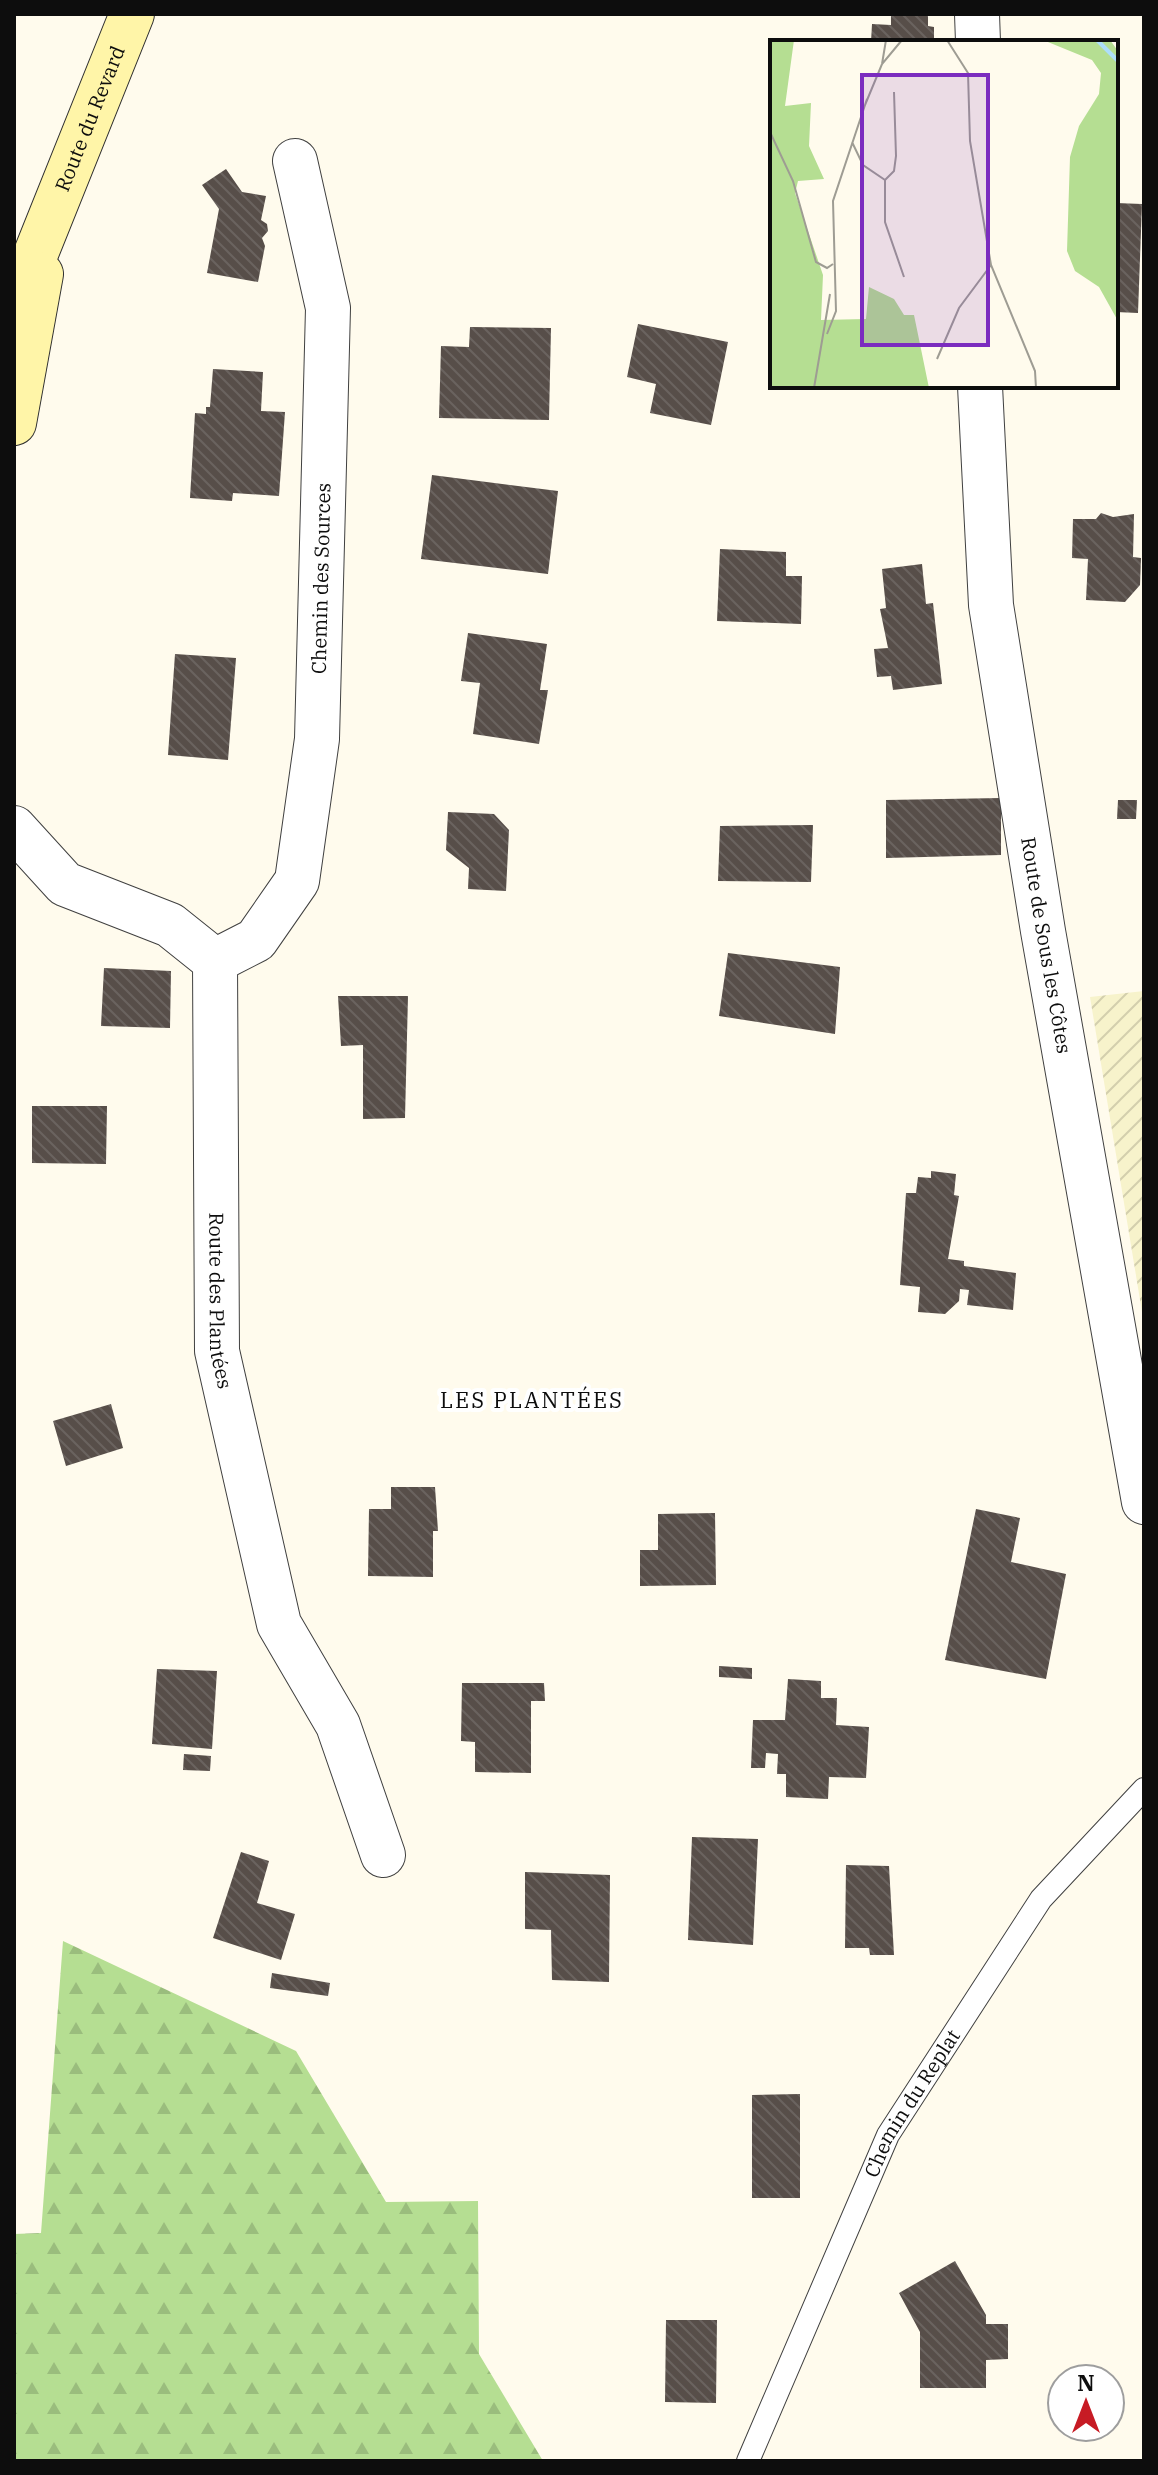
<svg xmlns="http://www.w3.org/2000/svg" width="1158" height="2475" viewBox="0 0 1158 2475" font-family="'IBM Plex Serif',serif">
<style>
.farmland{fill:url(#farmland-furrows)}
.forest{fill:url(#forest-firs)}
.building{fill:url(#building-back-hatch)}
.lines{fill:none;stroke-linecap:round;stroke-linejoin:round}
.service-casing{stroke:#404040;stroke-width:24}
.minor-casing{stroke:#404040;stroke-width:46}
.tertiary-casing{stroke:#404040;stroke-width:46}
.secondary-casing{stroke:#2f2f2f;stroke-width:46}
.service{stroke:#fff;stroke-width:22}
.minor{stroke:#fff;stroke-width:44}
.tertiary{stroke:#fff;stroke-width:44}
.secondary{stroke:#fff5a8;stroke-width:44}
.labels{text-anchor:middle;stroke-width:8;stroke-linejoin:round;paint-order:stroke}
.street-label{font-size:20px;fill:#0d0d0d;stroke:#fff}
.neighbourhood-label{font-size:22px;letter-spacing:2px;fill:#0d0d0d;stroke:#fff}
.inset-river{fill:none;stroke:#addefb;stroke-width:4}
.inset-road{fill:none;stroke:#9e9c93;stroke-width:2}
.view{fill:#7b2cbf;fill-opacity:0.15;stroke:#7b2cbf;stroke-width:4}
.inset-edge{fill:none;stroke:#0d0d0d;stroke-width:4}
</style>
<defs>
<pattern id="farmland-furrows" width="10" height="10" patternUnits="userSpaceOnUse" patternTransform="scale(2)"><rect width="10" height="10" fill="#f7f3cb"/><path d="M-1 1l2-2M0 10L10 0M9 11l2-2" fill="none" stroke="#d3cfad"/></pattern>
<pattern id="forest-firs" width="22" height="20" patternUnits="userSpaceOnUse" patternTransform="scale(2)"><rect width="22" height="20" fill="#b5de92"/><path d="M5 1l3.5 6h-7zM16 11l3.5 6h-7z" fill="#9abd7d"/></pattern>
<pattern id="building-back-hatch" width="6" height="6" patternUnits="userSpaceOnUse" patternTransform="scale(2)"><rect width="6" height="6" fill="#574e49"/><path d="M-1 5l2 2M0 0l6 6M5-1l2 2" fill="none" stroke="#6a635f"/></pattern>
</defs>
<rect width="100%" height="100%" fill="#fffbed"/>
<path class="farmland" d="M1144 991V1324L1090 997Z"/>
<path class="forest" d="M63 1941 296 2051 386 2202 478 2201 479 2354 543 2461H14V2234L41 2233Z"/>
<path class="building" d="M891 14H928V26L934 27V42H871L872 24 891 25Z
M226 169 242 192 266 196 261 220 267 224 268 231 262 238 265 246 258 282 207 273 219 209 202 185Z
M1116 203 1142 204 1138 313 1116 312Z
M638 324 728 342 711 425 650 413 656 384 627 377Z
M470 327 551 328 549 420 439 418 441 346 469 347Z
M213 369 263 372 261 411 285 412 279 496 233 493 232 501 190 498 195 413 206 414V407H210Z
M432 475 558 491 548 574 421 559Z
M1101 513 1113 517 1134 514 1133 557 1141 558 1140 585 1125 602 1086 600 1088 559 1072 558 1073 519H1096Z
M720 549 786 552V576H802L801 624 717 621Z
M922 564 926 604 933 603 942 684 893 690 891 676 877 677 874 649 888 648 880 609 886 608 882 569Z
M468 633 547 644 540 690H548L539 744 473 734 480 683 461 681Z
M175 654 236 658 228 760 168 755Z
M1001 798V855L886 858V800Z
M1118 800H1137L1136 819H1117Z
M448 812 494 814 509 830 506 891 468 889 469 868 446 850Z
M813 825 811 882 718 881 720 826Z
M728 953 840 967 835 1034 719 1016Z
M104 968 171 971 170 1028 101 1026Z
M338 996H408L405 1118 363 1119V1045L341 1046Z
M32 1106H107L106 1164 32 1163Z
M931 1171 956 1174 954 1195 959 1196 948 1259 964 1261V1266L1016 1273 1013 1310 967 1305 969 1290 960 1289 959 1301 945 1314 918 1312 920 1287 900 1285 906 1193H916L918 1177 931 1178Z
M111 1404 123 1448 66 1466 53 1421Z
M391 1487H435L438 1531H433V1577L368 1576 369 1509H391Z
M976 1509 1020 1518 1011 1562 1066 1574 1046 1679 945 1660Z
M715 1513 716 1585 640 1586V1550H658V1514Z
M719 1666 752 1668V1679L719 1677Z
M157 1669 217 1671 212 1749 152 1744Z
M788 1679 821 1681V1698H837L836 1725 869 1727 866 1778 829 1777 828 1799 786 1797V1774H777L778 1754 766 1753 765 1768H751L753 1720H785Z
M462 1683H544L545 1701H531V1773L475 1772V1742L461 1741Z
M184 1754 211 1756 210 1771 183 1770Z
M692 1837 758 1839 753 1945 688 1940Z
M241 1852 269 1861 257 1903 295 1914 281 1960 213 1938Z
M846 1865 889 1866 894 1955H870L869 1948H845Z
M525 1872 610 1875 609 1982 552 1980 551 1930 525 1929Z
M272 1973 330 1983 328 1996 270 1988Z
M800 2094V2198H752V2095Z
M955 2261 986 2315V2324H1008V2359L986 2360V2388H920V2332L899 2293Z
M666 2320H717L716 2403 665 2402Z"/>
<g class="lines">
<defs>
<g id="service">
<path id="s1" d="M748 2461 888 2135 1041 1899 1144 1789"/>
</g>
<g id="minor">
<path id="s2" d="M14 828 65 884 170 925 215 961 217 1351 279 1624 338 1725 383 1855"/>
<path id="s3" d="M215 961 256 940 297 881 317 739 328 308 295 161"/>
</g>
<g id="tertiary">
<path d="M977 14 978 42"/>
<path id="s4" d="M980 386 991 605 1043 931 1144 1502"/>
</g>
<g id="secondary">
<path id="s5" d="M14 308 132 14"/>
<path d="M14 423 41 274"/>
</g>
</defs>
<use href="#service" class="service-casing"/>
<use href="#minor" class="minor-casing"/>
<use href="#tertiary" class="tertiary-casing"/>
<use href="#secondary" class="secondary-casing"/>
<use href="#service" class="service"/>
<use href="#minor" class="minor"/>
<use href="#tertiary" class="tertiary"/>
<use href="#secondary" class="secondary"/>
</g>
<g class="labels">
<g class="street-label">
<text dy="7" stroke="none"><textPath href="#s5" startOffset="204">Route du Revard</textPath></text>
<text dy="7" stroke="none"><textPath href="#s3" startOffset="422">Chemin des Sources</textPath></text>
<text dy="7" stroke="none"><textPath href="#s4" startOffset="564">Route de Sous les Côtes</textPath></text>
<text dy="7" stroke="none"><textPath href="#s2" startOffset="586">Route des Plantées</textPath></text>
<text dy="7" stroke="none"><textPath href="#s1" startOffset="394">Chemin du Replat</textPath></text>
</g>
<g class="neighbourhood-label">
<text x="532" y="1408">LES PLANTÉES</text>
</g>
</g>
<g transform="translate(770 40)">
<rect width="348" height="348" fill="#fffbed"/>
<path d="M0 0H24L15 66 41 63 39 106 54 139 28 141 25 153 53 235 51 280 96 279 99 247 124 259 134 275H144L159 348H0ZM273 0H340L348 11V281L329 247 305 231 297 211 300 117 309 86 329 54 331 33 322 20Z" fill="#b5de92"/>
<path class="inset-river" d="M327 0 348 21"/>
<path class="inset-road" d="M177 0 198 33 200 101 221 225 265 331 266 348M112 24 116 0M95 65 112 24 132 0M0 92 23 141 46 222 57 228 63 224M82 102 93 125 115 140V182L134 237M115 140 124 131 126 116 124 52M57 294 66 271 63 161 97 59M167 319 189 268 221 225M44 348 60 254"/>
<path class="view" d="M92 35H218V305H92Z"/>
<rect width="348" height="348" class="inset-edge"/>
</g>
<rect width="1158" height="2475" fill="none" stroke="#0d0d0d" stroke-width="32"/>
<g transform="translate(1086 2403)"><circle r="38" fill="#ffffff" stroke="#9e9e9e" stroke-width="2"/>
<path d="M0-6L14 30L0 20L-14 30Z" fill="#c71b24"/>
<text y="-12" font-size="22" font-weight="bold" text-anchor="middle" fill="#0d0d0d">N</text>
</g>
</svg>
